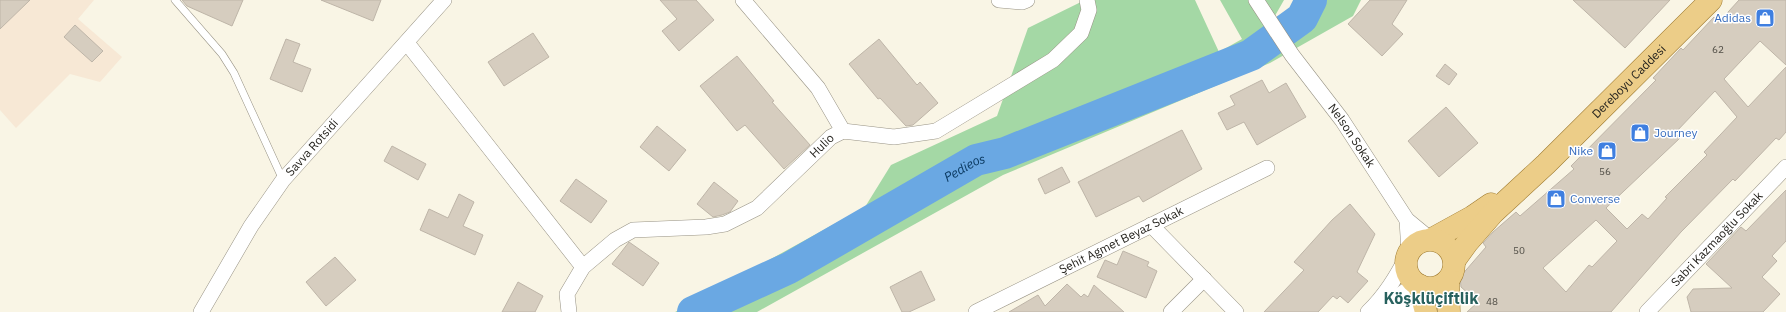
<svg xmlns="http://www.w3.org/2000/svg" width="1786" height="312" viewBox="0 0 1786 312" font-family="'IBM Plex Sans',sans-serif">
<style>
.industrial{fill:#f7e8d5}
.green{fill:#a4d8a5}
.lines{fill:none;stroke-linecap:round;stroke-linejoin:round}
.river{stroke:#6aa8e3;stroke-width:32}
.building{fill:#d6cdbf;stroke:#beb5a8;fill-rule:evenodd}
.lane-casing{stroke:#989385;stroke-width:8}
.street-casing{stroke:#989385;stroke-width:16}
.primary-casing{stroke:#9f7b30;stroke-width:23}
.lane{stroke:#fff;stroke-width:7}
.street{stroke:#fff;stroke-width:15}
.primary{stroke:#eccd88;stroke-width:22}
.labels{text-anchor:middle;stroke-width:3;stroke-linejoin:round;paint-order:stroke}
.number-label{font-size:10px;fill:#514e46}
.shop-label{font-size:12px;fill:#366cbe;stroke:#fff;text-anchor:end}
.street-label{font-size:12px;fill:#25231e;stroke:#fff}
.water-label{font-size:13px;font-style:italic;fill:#0a3960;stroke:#fff}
.district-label{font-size:16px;font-weight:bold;fill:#27615e;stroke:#fff}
</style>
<rect width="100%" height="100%" fill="#f9f5e5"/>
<path class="industrial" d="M0 0H94L78 19 122 57 100 82 70 74 16 128 0 110Z"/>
<path class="green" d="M1085 0H1195L1219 52 1242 39 1220 0H1284L1272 21 1291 9 1296 0H1361L1353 16 1270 63 1003 175 757 312H675L865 207 891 165 997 116 1028 28Z"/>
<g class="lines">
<path class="river" id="s1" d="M693 312 789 268 976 160 1005 153 1251 55 1302 18 1311 0"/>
</g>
<path class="building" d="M0 0H30L0 29Z
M182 0H243L232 26 187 6Z
M321 0H381L373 21Z
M660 0H696L714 20 679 51 662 31 677 19Z
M1370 0H1407L1392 24 1403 34 1382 56 1348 24Z
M1573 0H1670L1625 48Z
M1739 0H1786V65L1760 41 1724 79 1748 107 1786 67V132L1779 140 1776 138 1735 181 1733 179 1681 232 1611 312H1467L1478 302 1461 287 1460 277 1486 247 1483 243 1493 232 1516 212 1520 216 1574 169 1571 166 1656 80 1653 78 1681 48 1683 50 1714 17 1719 22ZM1715 91 1737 117 1704 152 1707 155 1665 197 1667 198 1648 219 1642 214 1627 229 1606 208 1680 138 1675 133ZM1596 220 1617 241 1592 267 1589 265 1566 292 1543 268Z
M75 25 103 51 92 62 64 37Z
M533 33 549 57 504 86 488 62Z
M286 39 300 44 293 62 311 69 302 92 270 79Z
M879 39 917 85 920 82 938 103 913 125 906 126 880 98 878 99 849 64Z
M737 56 774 101 772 102 810 145 784 169 745 125 737 131 700 86Z
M1445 64 1457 74 1449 85 1436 76Z
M1262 80 1269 93 1286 83 1306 117 1257 145 1244 122 1227 130 1218 113 1235 105 1230 96Z
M1446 107 1478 143 1439 177 1408 141Z
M657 126 686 150 669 171 640 147Z
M1182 130 1202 169 1143 202 1139 196 1096 217 1078 182Z
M392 146 426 164 418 180 384 161Z
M1062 167 1070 182 1045 194 1038 179Z
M576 179 607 201 591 223 560 201Z
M714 182 738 201 730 212 722 215 713 217 697 204Z
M1786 190V241L1772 256 1777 261 1762 277 1780 294 1763 312H1691L1687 297 1693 289 1732 288 1706 264 1741 227 1746 231Z
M459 194 474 202 463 226 483 235 475 255 420 230 429 209 448 218Z
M1350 204 1375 234 1357 272 1368 281 1348 303 1340 296 1337 299 1333 296 1318 312H1264L1304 270 1294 262 1332 220Z
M629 242 659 263 643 286 612 264Z
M1123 251 1149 262 1147 266 1157 271 1146 298 1097 277 1105 260 1117 265Z
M335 257 356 280 326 306 306 282Z
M921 271 935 300 909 312H902L890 287Z
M518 282 543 296 535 312H502Z
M1067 284 1081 297 1084 294 1088 297 1094 285 1124 312H1009L1038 295 1045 306Z"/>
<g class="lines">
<defs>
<path id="lane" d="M175 0 222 54 234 73 283 180"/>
<g id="street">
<path d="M743 0 818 88 843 131"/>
<path d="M999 0 1022 2 1027 0"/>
<path id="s2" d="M1256 0 1292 55 1342 120 1407 220 1430 239"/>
<path d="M407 43 583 267"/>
<path d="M1407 220 1409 252"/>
<path d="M1151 225 1236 312"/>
<path d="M1378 311 1416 283"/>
<path id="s3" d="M201 312 251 226 283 180 444 0"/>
<path id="s4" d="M569 312 567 294 583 267 615 240 633 230 706 227 725 224 757 208 831 137 843 131 894 137 936 131 1053 60 1081 33 1089 10 1087 0"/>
<path id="s5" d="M976 312 1267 168"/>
<path d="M1171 312 1204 279"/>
<path d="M1368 312C1385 296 1396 277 1407 257"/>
<path d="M1387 312 1402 310 1411 312"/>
<path id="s6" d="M1647 312 1786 167"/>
</g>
<g id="primary">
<path d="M1432 239 1472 217 1491 204"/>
<circle cx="1430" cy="264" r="24"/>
<path id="s7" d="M1454 261 1467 243 1493 213 1546 164 1711 0"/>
<path d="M1448 280 1449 312"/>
<path d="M1419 285 1426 312"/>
</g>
</defs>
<use href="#lane" class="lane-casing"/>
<use href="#street" class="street-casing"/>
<use href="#primary" class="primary-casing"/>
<use href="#lane" class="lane"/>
<use href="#street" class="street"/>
<use href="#primary" class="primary"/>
</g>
<defs>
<symbol id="shop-square" viewBox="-11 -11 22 22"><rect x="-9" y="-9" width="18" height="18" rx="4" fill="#3f7fe0" stroke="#fff"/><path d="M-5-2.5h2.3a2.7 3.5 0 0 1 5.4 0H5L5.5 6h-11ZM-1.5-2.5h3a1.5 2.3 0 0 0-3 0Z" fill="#fff"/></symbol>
</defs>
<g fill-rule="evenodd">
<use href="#shop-square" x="1754" y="7" width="22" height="22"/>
<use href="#shop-square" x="1629" y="122" width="22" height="22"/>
<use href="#shop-square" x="1596" y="140" width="22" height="22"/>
<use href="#shop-square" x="1545" y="188" width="22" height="22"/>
</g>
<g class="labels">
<g class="number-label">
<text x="1718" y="53">62</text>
<text x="1605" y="175">56</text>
<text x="1519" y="254">50</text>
<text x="1492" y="305">48</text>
</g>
<g class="shop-label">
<text x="1751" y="22">Adidas</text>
<text x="1654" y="137" text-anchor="start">Journey</text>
<text x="1593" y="155">Nike</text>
<text x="1570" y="203" text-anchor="start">Converse</text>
</g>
<g class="street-label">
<text dy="4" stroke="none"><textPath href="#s7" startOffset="251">Dereboyu Caddesi</textPath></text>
<text dy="4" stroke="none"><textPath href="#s2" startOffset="166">Nelson Sokak</textPath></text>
<text dy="4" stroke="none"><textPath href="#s4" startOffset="330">Hulio</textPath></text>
<text dy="4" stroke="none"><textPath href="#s3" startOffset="199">Savva Rotsidi</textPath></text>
<text dy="4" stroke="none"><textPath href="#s6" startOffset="101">Sabri Kazmaoğlu Sokak</textPath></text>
<text dy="4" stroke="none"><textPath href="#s5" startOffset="162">Şehit Agmet Beyaz Sokak</textPath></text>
</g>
<g class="water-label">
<text dy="5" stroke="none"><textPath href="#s1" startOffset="308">Pedieos</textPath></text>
</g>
<g class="district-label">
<text x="1431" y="304">Köşklüçiftlik</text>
</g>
</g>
</svg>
